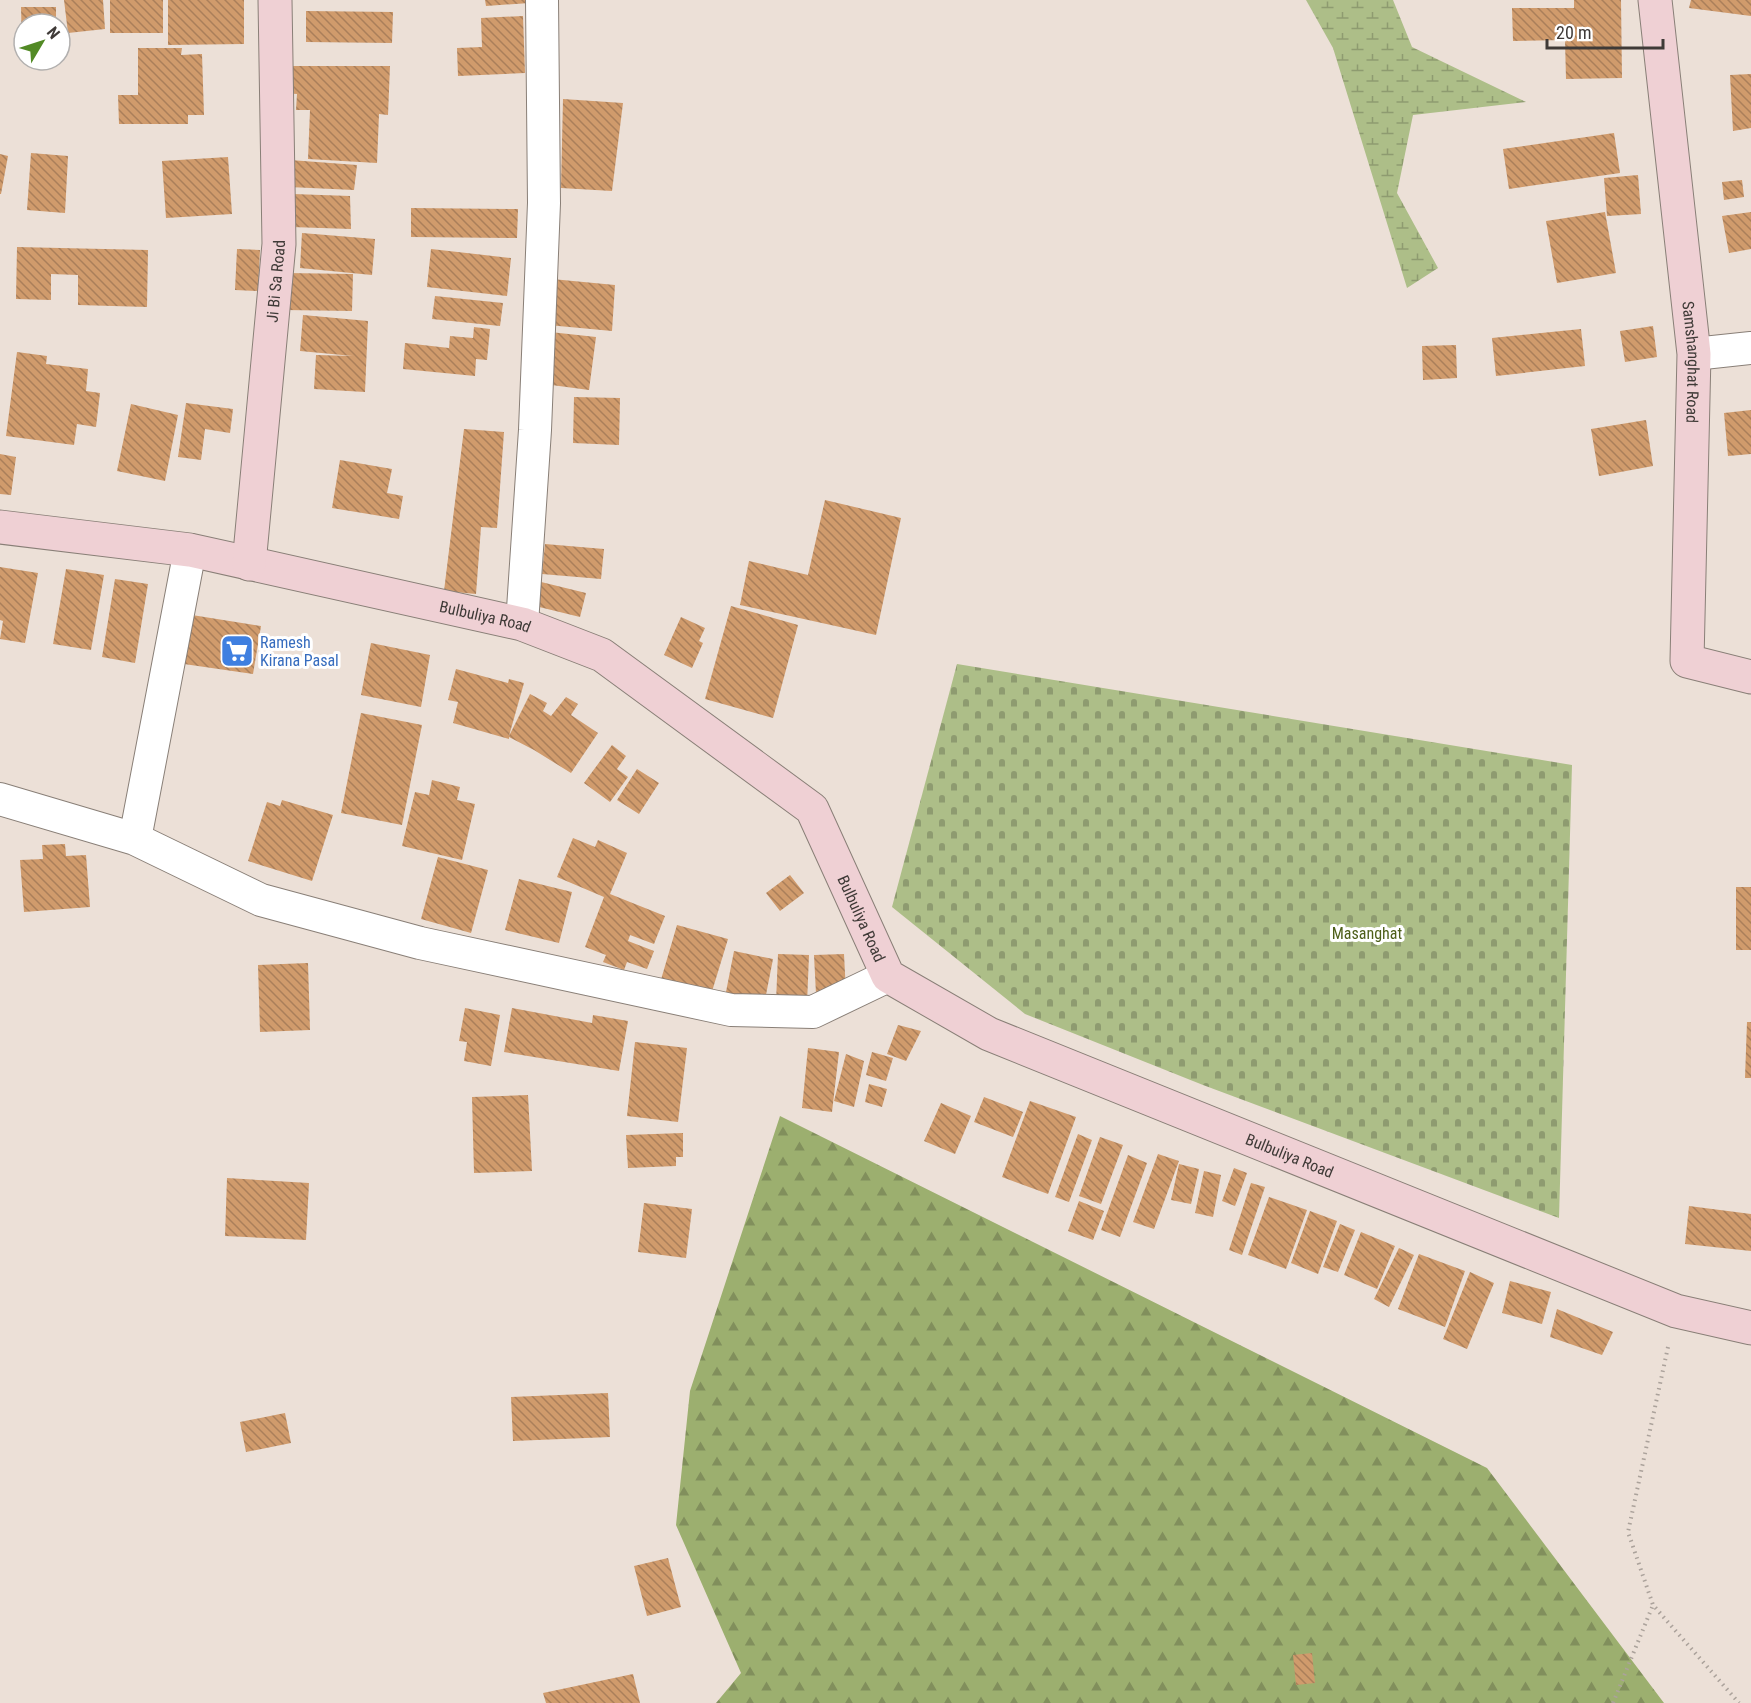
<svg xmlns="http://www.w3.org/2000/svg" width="1751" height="1703" viewBox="0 0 1751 1703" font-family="'Roboto Condensed',sans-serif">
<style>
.forest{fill:url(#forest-firs)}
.wetland{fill:url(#wetland-marsh)}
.cemetery{fill:url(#cemetery-stones)}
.building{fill:url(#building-back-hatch)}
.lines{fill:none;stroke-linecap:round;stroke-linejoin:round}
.street-casing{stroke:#897f77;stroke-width:34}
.secondary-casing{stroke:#897f77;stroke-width:35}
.path{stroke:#aba29b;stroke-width:4;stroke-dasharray:1.5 4.5;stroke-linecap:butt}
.street{stroke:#fff;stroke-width:32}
.secondary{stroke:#efd0d4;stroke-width:33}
.labels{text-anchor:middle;stroke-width:6;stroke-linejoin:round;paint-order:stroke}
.street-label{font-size:16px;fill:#3f3a37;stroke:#fff}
.shop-label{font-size:16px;fill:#366cbe;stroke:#fff;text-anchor:start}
.park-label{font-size:16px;fill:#4e5f1a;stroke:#fff}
</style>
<defs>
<pattern id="forest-firs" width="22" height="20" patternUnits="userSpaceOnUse" patternTransform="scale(1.5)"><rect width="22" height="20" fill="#9caf6f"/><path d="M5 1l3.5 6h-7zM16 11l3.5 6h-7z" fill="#818f5c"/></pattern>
<pattern id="wetland-marsh" width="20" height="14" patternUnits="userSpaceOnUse" patternTransform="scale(1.5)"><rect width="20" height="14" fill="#adbe88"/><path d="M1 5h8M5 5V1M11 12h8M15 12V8" fill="none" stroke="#8e9b70"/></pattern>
<pattern id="cemetery-stones" width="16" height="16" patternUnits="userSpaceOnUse" patternTransform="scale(1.5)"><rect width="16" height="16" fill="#adbe88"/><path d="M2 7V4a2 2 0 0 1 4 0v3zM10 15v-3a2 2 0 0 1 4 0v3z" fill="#8e9b70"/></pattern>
<pattern id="building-back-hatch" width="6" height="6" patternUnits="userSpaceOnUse" patternTransform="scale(1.5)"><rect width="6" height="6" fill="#d09b6c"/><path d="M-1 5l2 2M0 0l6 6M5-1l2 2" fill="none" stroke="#aa7f5a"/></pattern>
</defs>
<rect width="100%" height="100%" fill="#ece0d7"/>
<path class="forest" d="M780 1116 1487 1468 1664 1703H716L741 1673 676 1525 690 1391Z"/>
<path class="wetland" d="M1306 0H1393L1412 47 1526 102 1413 115 1397 193 1438 268 1407 288 1333 48Z"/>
<path class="cemetery" d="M957 664 1572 765 1559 1218 1203 1085 1025 1014 892 907Z"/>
<path class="building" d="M64 0H103L105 29 68 33Z
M110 0H163V33H110Z
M168 0H244V44L168 45Z
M485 0H529L530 3 486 6Z
M1574 0H1621L1622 78 1566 79 1565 40 1513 41 1512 8H1574Z
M1691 0H1751V16L1689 8Z
M21 7H56V24H24V48H22Z
M306 11 393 12 392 43 306 42Z
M523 16 525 73 458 76 457 48 482 47 481 18Z
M138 48H182L181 55 202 54 204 115H188V124H119L118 95H138Z
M285 66H390L388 115 379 114 377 163 308 159 310 110H296L297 94 282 93Z
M1751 74V128L1733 131 1730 75Z
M563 99 623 103 612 191 561 188Z
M1614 133 1620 173 1509 189 1503 149Z
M31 153 68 156 65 213 27 210Z
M0 154 8 156 1 194H0Z
M228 157 232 214 166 218 162 161Z
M290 160 357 165 354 190 289 187Z
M1638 175 1641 214 1607 216 1604 178Z
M1742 180 1744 197 1724 200 1722 182Z
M293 194 350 196 351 229 291 227Z
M411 208 518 209 517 238 411 237Z
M1605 212 1616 273 1557 283 1546 221Z
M1751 212V249L1729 253 1722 216Z
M302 233 375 239 372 275 300 268Z
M17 247 148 250 147 307 78 305V275L51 274V300L16 299Z
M237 249 260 250 258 291 235 290Z
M431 249 511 258 507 296 427 287Z
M286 273 353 274 352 311 285 310Z
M552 279 615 285 612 331 548 325Z
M435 296 503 303 500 326 432 319Z
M303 315 368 321 365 392 314 389 316 355 353 356 300 351Z
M1653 326 1657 357 1625 362 1620 331Z
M474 327 490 329 487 360 476 359 475 376 403 369 405 343 449 348 450 336 473 338Z
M1581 329 1585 366 1496 376 1492 338Z
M550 332 596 337 589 390 544 384Z
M1456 345 1457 378 1423 380 1422 346Z
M17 352 47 356 46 364 88 369 86 391 100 393 96 427 77 424 74 445 6 436Z
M574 397 620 398 619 445 573 443Z
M186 403 233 409 230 433 205 429 201 460 178 457Z
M131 404 178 415 165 481 117 471Z
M1751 410V454L1728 456 1724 413Z
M1646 420 1653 466 1599 476 1591 429Z
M464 429 504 432 497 528 481 527 476 594 444 591Z
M0 454 16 457 11 495 0 494Z
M340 460 392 469 387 493 403 496 399 519 332 508Z
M825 500 901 518 876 635 740 605 749 561 808 575Z
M545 544 604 549 601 579 542 574Z
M0 567 38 573 25 643 0 639 3 621 0 620Z
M66 569 104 575 91 650 53 644Z
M115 579 148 584 135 663 102 657Z
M533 580 586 593 580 617 527 604Z
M731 606 798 625 773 718 705 699Z
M192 615 261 626 253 674 184 664Z
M681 617 705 628 699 641 703 643 692 668 664 655Z
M371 643 430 655 421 707 361 695Z
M456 669 508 683 509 679 524 683 509 736 530 694 547 703 543 711 551 716 566 697 578 704 571 715 598 733 571 773 534 750 509 737V739L453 723 458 702 448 700Z
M361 713 422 725 402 825 341 813Z
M612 745 626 756 617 769 628 777 610 802 584 783Z
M637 769 659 783 639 814 617 800Z
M432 780 460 787 457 800 475 804 462 860 402 846 415 792 429 795Z
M282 800 333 815 312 881 248 861 267 802 280 806Z
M573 838 595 847 598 840 627 853 610 894 665 916 654 944 630 935 628 941 654 951 647 969 627 962 624 970 603 962 606 955 585 947 604 897 557 877Z
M65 844 66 856 86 855 90 907 24 912 20 860 43 859 42 845Z
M438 857 488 870 471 933 421 919Z
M790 875 804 893 780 911 766 893Z
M519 879 572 892 559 943 505 930Z
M1736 887H1751V950H1736Z
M677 925 728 939 710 998 660 983Z
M734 951 773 959 764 1005 725 997Z
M778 954 809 955 807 1004 776 1002Z
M844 954 846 993 816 994 814 955Z
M308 963 310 1030 260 1032 258 965Z
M465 1008 500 1015 491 1066 464 1061 467 1042 459 1041Z
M512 1008 592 1023 593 1015 628 1021 619 1071 504 1052Z
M1747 1022H1751V1078H1745Z
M898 1025 921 1031 906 1061 887 1054Z
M635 1042 687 1048 678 1122 627 1116Z
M808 1048 839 1052 832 1112 802 1108Z
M872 1052 893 1058 886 1081 866 1075Z
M846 1054 864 1061 854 1107 834 1101Z
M869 1084 887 1089 882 1107 865 1102Z
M528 1095 532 1171 474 1173 472 1097Z
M984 1097 1023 1112 1013 1137 974 1122Z
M1030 1101 1076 1117 1048 1194 1002 1177Z
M941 1103 971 1116 955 1154 924 1141Z
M683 1133V1157H676V1166L628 1168 626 1135Z
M1078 1134 1092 1140 1069 1202 1055 1197Z
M1100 1137 1123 1145 1101 1204 1079 1196Z
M1158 1154 1179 1161 1154 1229 1133 1222Z
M1128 1155 1147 1163 1120 1237 1101 1230Z
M1179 1164 1199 1169 1191 1204 1171 1200Z
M1234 1168 1247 1173 1235 1206 1222 1201Z
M1204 1171 1221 1175 1213 1217 1195 1213Z
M227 1178 309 1183 306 1240 225 1236Z
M1251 1183 1265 1187 1242 1255 1229 1250Z
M1269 1197 1307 1210 1286 1269 1248 1255Z
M1079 1201 1104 1211 1093 1240 1068 1231Z
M644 1203 692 1209 686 1258 638 1252Z
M1689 1206 1751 1214V1251L1685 1244Z
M1310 1211 1337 1221 1318 1274 1291 1263Z
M1340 1224 1355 1230 1338 1272 1323 1267Z
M1361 1232 1395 1246 1377 1289 1344 1275Z
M1399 1248 1414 1255 1389 1307 1374 1299Z
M1419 1254 1465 1271 1445 1327 1398 1309Z
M1470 1272 1494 1283 1467 1349 1443 1339Z
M1510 1281 1551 1292 1542 1324 1502 1313Z
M1557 1309 1613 1332 1602 1355 1550 1337Z
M608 1393 610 1437 513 1441 511 1397Z
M285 1413 291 1443 246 1452 240 1422Z
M668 1558 681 1607 647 1616 634 1566Z
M1312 1653 1315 1683 1296 1685 1293 1655Z
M633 1674 640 1703H546L543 1693Z"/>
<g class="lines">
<defs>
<path id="street" d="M1694 354 1751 348
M522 624 535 430 544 203 542 0
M0 799 135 839 190 550
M135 839 261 900 420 943 731 1010 813 1012 888 976"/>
<g id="secondary">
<path id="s1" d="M1655 0 1694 354 1687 661 1751 677"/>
<path id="s2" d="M0 527 190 550 522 624 602 655 812 809 888 976 989 1034 1676 1311 1751 1328"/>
<path id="s3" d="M249 564 279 244 275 0"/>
</g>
</defs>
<use href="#street" class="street-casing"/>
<use href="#secondary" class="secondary-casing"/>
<path class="path" d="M1668 1347 1628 1532 1653 1605 1739 1703
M1613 1703 1653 1605"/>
<use href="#street" class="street"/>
<use href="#secondary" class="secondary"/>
</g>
<defs>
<symbol id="supermarket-square" viewBox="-11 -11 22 22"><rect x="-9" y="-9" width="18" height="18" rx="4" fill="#3f7fe0" stroke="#fff"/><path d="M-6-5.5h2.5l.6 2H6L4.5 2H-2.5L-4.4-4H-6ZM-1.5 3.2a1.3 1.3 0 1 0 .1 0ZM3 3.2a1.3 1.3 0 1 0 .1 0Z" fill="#fff"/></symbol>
</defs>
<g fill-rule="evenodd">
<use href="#supermarket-square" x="218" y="632" width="38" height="38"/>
</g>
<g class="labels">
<g class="street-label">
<text dy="6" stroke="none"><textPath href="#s3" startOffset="284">Ji Bi Sa Road</textPath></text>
<text dy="6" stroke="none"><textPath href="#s1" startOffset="364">Samshanghat Road</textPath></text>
<text dy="6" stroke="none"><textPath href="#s2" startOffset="494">Bulbuliya Road</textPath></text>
<text dy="6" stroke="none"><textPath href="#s2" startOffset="998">Bulbuliya Road</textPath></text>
<text dy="6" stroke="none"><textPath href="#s2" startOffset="1502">Bulbuliya Road</textPath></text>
</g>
<g class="shop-label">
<text x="260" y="648">Ramesh<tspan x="260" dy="18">Kirana Pasal</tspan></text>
</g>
<g class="park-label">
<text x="1367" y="939">Masanghat</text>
</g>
</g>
<g transform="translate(42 42) rotate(51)"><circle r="28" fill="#ffffff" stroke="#b2b0af" stroke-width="1.5"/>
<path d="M0-4.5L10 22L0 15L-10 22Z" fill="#528a25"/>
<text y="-9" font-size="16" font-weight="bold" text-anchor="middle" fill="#3f3a37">N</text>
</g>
<path d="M1547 39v9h116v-9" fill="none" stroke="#3f3a37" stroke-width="3"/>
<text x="1556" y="39" font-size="18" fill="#3f3a37" stroke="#ffffff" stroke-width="4.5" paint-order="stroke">20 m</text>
</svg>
